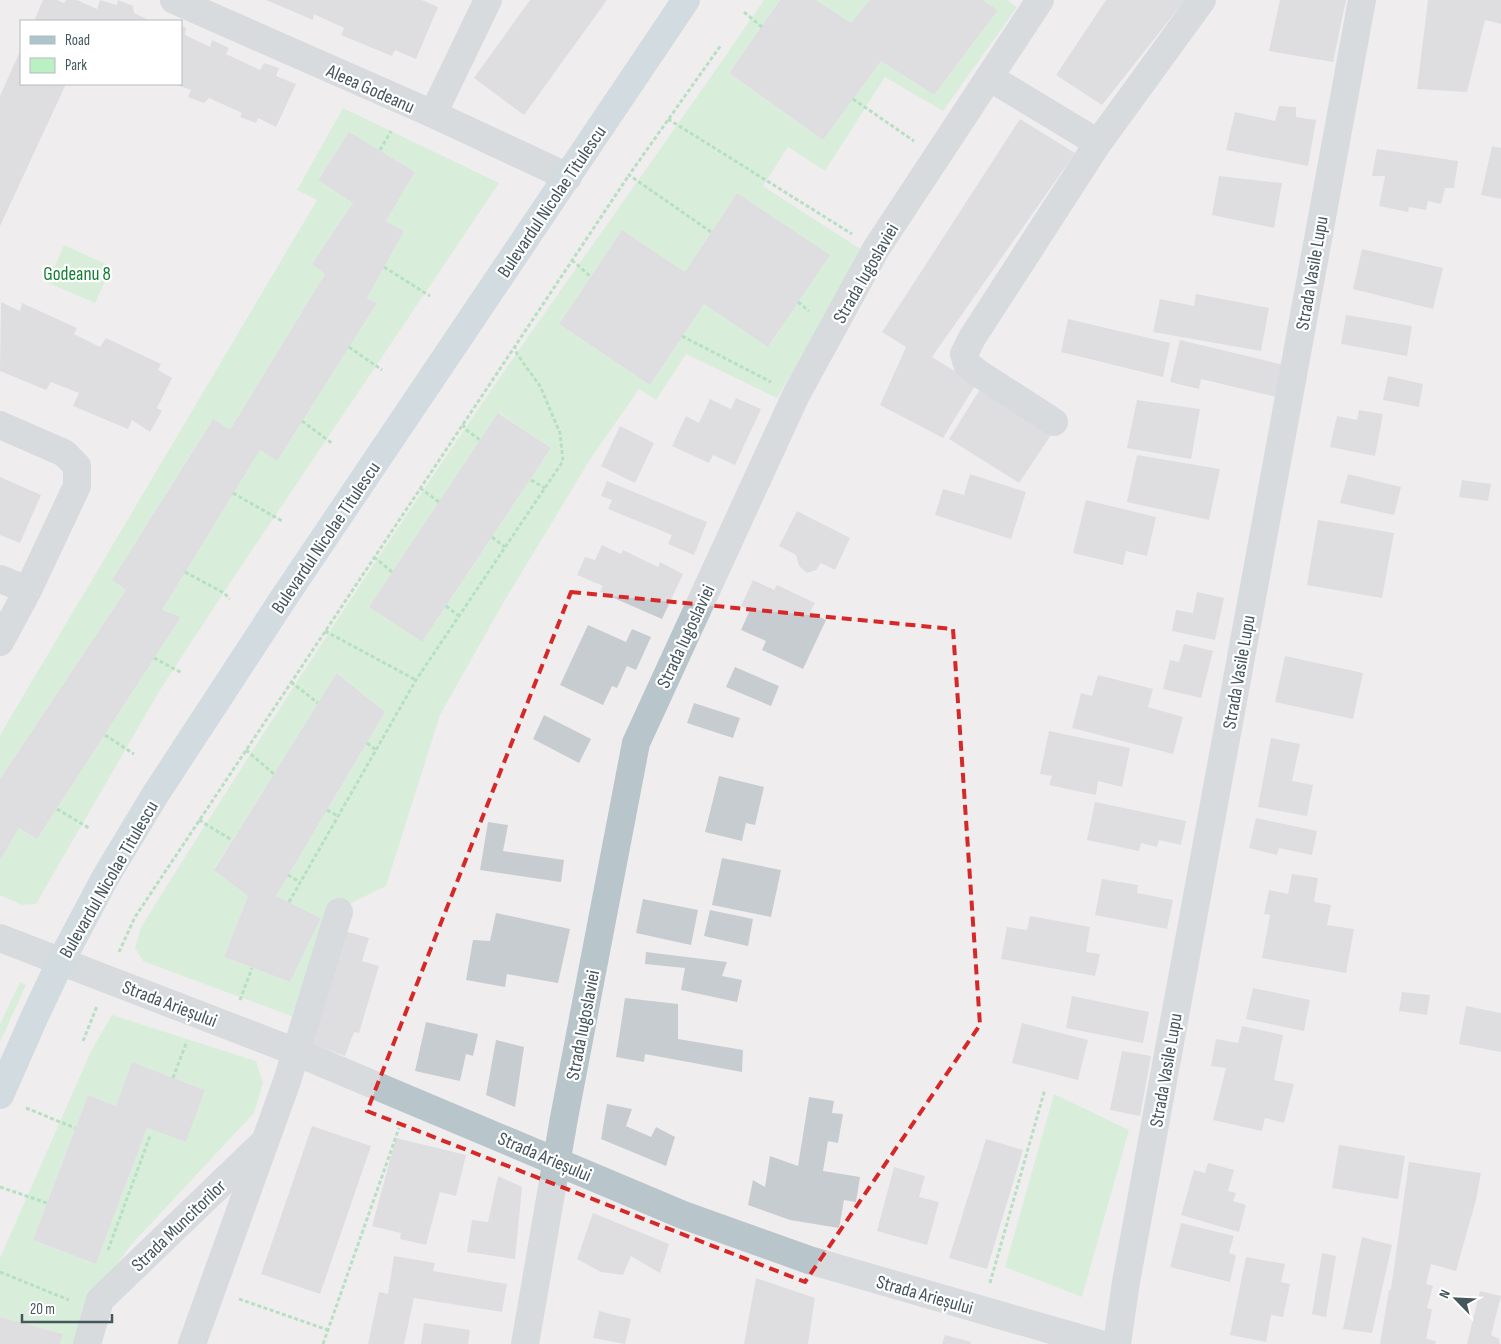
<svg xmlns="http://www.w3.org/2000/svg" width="1501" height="1344" viewBox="0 0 1501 1344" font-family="'Sofia Sans Condensed',sans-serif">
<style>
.green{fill:#baf0c3;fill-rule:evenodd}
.building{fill:#c7ccd1}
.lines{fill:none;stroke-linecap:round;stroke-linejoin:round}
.path{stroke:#71cf8b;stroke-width:3;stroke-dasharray:4 2.5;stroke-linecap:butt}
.minor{stroke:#b8c6cb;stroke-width:28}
.major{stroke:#acc5ce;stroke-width:28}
.marked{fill:none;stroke:#d62828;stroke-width:4;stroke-dasharray:10 6;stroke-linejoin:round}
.labels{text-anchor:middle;stroke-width:4.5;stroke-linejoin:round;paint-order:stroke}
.street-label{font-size:19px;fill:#45565c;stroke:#fff}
.park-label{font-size:19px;fill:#147f31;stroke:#fff}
</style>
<rect width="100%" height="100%" fill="#f0edee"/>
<path class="green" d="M764 0H780L729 73 823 140 881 61 934 95 998 10 983 0H1007L1017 7 943 111 885 77 825 171 788 147 763 186 865 252 777 398 686 354 656 400 639 389 591 458 502 605 440 715 386 886 343 907 307 1022 143 961 135 948 141 927C251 751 364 576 481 405 574 269 671 136 764 0ZM737 193 829 255 769 346 704 304 650 385 559 324 622 230 685 272ZM499 413 551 448 422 642 369 607ZM338 673 385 712 276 896 321 918 290 982 224 957 248 896 214 869Z
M816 0H870L851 23Z
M343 108 499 183 230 583 160 690 36 904 22 905 0 895V860L19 828 37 839 181 617 162 610 260 450 277 461 377 303 367 298 404 231 386 221 415 172 349 133 318 179 353 203 313 264 325 274 230 430 212 420 112 580 126 590 0 779V735L317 200 297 190Z
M64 245 112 267 95 303 48 283Z
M20 982 26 985 0 1042V1024Z
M112 1015 256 1061 263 1083 254 1113 130 1246 88 1306 76 1344H60L63 1334 0 1317V1258L92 1049ZM132 1062 205 1090 186 1142 147 1128 96 1264 33 1240 88 1095 116 1106Z
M1054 1094 1129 1130 1082 1297 1005 1267Z"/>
<path class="building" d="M43 0H57L64 3 66 0H77L97 9 100 0 117 5 118 0 133 6 134 13 151 21H34Z
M266 0H422L438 7 416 59 395 50 392 56 341 35 344 28 314 14 313 20Z
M530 0H607L524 115 474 78Z
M780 0H816L851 23 870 0H983L998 10 934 95 881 61 823 140 729 73Z
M1106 0H1185L1102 105 1056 75Z
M1280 0H1346L1333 62 1269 51Z
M1428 0H1501V24L1485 20 1467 92 1417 89Z
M181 25 186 28 185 35 210 47 212 40 229 48 226 54 260 70 264 63 279 68 276 76 296 84 276 127 258 118 256 123 240 117 242 113 209 98 204 103 188 97 191 90 174 84H181Z
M21 49V84H66L0 226V96Z
M1279 106 1296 107V117L1316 120 1308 166 1226 150 1235 112 1275 121Z
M1020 119 1075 153 932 357 976 384 943 438 880 405 906 347 882 332Z
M349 132 415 172 386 221 404 231 367 298 377 303 277 461 260 450 162 610 181 617 37 839 19 828 0 860V779L126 590 112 580 213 419 230 430 325 274 312 264 353 203 318 180Z
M1492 146 1501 148V199L1481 195Z
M1377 149 1458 161 1454 188H1445L1441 204 1428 201 1426 210 1409 207 1408 212 1379 206 1385 176H1372Z
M1219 176 1282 183 1274 228 1212 215Z
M737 193 830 255 768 347 704 304 650 385 559 324 622 230 685 272Z
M1362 249 1443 268 1433 309 1353 289Z
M1196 294 1269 308 1261 351 1153 332 1160 299 1194 306Z
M1 302 20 311 22 303 77 328 74 334 100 347 106 338 161 364 158 370 172 378 157 408 162 411 150 432 132 420 128 429 73 406 79 393 51 382 46 390 0 371Z
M1346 315 1412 326 1407 356 1341 344Z
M1068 319 1170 343 1163 377 1061 352Z
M1180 340 1284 365 1276 397 1201 379 1199 389 1170 382Z
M1388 376 1423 384 1419 407 1383 400Z
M982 386 1053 432 1019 483 949 439Z
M736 398 761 409 735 465 713 455 709 463 672 446 686 416 699 423 710 399 731 409Z
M1137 400 1200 409 1191 459 1127 448Z
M1359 410 1383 414 1375 456 1330 447 1337 416 1357 420Z
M498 413 551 448 422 642 369 607Z
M620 426 654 443 635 483 601 466Z
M1137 455 1220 469 1209 520 1127 502Z
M970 474 1026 492 1011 539 935 515 943 489 964 495Z
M1348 474 1401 487 1394 515 1340 503Z
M0 477 41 495 20 543 0 535Z
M1462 480 1491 484 1488 501 1459 497Z
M607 481 707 522 694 555 668 544 672 535 608 509 612 500 601 496Z
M1086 500 1156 517 1147 556 1126 551 1123 565 1073 553Z
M797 511 850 538 835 570 821 563 816 570 807 573 799 566 796 555 779 546Z
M1318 520 1394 533 1382 598 1307 585Z
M602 545 621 554 623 550 658 567 660 562 683 574 662 619 600 592 603 586 577 575 585 557 595 560Z
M753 580 774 590 777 585 815 603 810 612 826 620 803 669 762 650 766 641 741 630 750 610 741 606Z
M1197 592 1224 598 1215 640 1172 631 1176 610 1193 613Z
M588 625 626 642 632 629 651 637 636 670 627 666 617 688 612 686 603 705 560 685Z
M1184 644 1213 651 1201 698 1163 689 1170 660 1179 662Z
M1285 656 1363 673 1353 719 1275 702Z
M735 667 779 686 771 706 726 687Z
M337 673 385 712 276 896 321 918 290 982 224 957 248 896 214 870Z
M1098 675 1153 689 1148 707 1183 717 1173 754 1072 728 1081 693 1092 696Z
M694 703 740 718 733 738 687 723Z
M544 715 591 739 579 763 533 739Z
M1049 731 1130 748 1122 787 1098 781 1096 795 1049 785 1052 776 1040 774Z
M1271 738 1300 744 1292 781 1313 785 1307 816 1258 807Z
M719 776 764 787 755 825 746 823 742 841 705 832Z
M1095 802 1186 821 1181 845 1159 840 1157 847 1141 843 1139 851 1087 840Z
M1256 818 1317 831 1312 855 1279 848 1277 855 1249 848Z
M488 822 508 825 503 851 564 860 561 882 480 870Z
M722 858 781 870 771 917 712 905Z
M1292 874 1318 878 1314 902 1331 905 1327 925 1354 929 1346 973 1262 958 1270 915 1264 914 1269 890 1288 894Z
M1102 879 1138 885 1137 893 1173 900 1167 929 1095 915Z
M643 899 698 910 691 945 636 933Z
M710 910 753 919 748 946 704 936Z
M496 913 570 929 558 983 507 974 505 987 466 980 473 940 490 941Z
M1030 916 1090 927 1086 952 1100 954 1095 976 1001 959 1007 927 1027 930Z
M338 929 369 938 362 961 379 966 359 1033 354 1032 345 1056 311 1044Z
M646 952 727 962 722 976 742 980 737 1002 681 990 685 968 645 964Z
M1253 988 1310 1000 1304 1031 1246 1019Z
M1402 992 1430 995 1427 1015 1399 1011Z
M1072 996 1149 1012 1143 1043 1066 1028Z
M625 998 678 1004V1039L743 1050 742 1072 645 1054 644 1062 616 1057Z
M1466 1006 1501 1013V1052L1459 1044Z
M426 1022 478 1034 473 1056 466 1054 460 1081 415 1071Z
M1022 1023 1088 1040 1078 1080 1012 1063Z
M1242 1026 1283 1035 1274 1080 1294 1084 1284 1123 1265 1118 1262 1131 1213 1120 1226 1068 1211 1066 1216 1039 1238 1043Z
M496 1040 524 1047 515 1107 486 1095Z
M1122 1051 1151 1056 1140 1116 1110 1110Z
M132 1062 205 1090 186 1142 147 1128 96 1264 33 1240 88 1095 116 1106Z
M809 1097 834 1101 832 1113 843 1114 838 1143 828 1141 823 1171 860 1177 856 1202 844 1200 839 1228 790 1220 748 1205 753 1180 765 1187 770 1156 798 1166Z
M607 1104 632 1109 626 1126 651 1137 656 1127 675 1137 666 1166 601 1139Z
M312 1126 371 1146 320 1294 261 1274Z
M396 1138 466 1155 456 1196 440 1192 426 1245 400 1239 401 1233 372 1226Z
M986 1139 1023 1150 987 1269 949 1258Z
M1339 1145 1405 1156 1398 1199 1332 1188Z
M1409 1162 1481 1173 1476 1200 1456 1271 1431 1264 1426 1284 1433 1286 1427 1308 1432 1309 1426 1339 1436 1341 1435 1344H1380L1389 1290 1391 1289Z
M1208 1163 1234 1170 1228 1191 1236 1193 1233 1201 1246 1205 1239 1232 1181 1215 1194 1170 1205 1173Z
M894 1167 925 1176 919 1197 939 1202 927 1245 877 1231Z
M498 1176 522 1187 515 1259 467 1252 472 1220 488 1222Z
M593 1213 669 1244 660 1273 631 1256 623 1275 601 1272 577 1259Z
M1181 1223 1234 1236 1229 1253 1236 1255 1230 1282 1170 1267Z
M1362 1237 1392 1245 1372 1333 1343 1329Z
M1322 1253 1336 1256 1326 1317 1312 1314Z
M394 1256 435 1263 433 1271 507 1284 502 1312 414 1298 404 1344H368L379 1292 388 1294Z
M1246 1257 1285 1264 1281 1282 1290 1284 1283 1317 1271 1315 1266 1342 1230 1335Z
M756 1278 815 1298 808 1344H744Z
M1480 1291 1501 1296 1491 1335 1499 1339 1500 1344H1467Z
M599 1311 631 1319 625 1344 593 1338Z
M0 1317 63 1334 60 1344H0Z
M424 1323 470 1330 468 1344H421Z
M945 1335 971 1342V1344H942Z"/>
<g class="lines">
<path class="path" d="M744 12 762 27
M853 99 914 141
M668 119 852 234
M380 150 391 131
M711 232 629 175 721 45
M572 260 591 277
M384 267 430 296
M798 302 809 311
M682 336 771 382
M349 347 382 370
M302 421 333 444
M463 424 465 429 480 440
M531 480 545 488
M420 488 439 502
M233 493 282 521
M492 537 505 547
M374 557 392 572
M185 572 224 593 230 599
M446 606 459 616
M325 631 416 680
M154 658 182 673
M291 682 318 703
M105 735 134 754
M367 743 376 750
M246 750 274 774
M57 809 89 828
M327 810 338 816
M199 820 232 840
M288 875 300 882
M289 902 416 680 563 461 560 433 540 386 517 354 515 347
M119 952 135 917 629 175
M240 1000 252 968
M83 1041 97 1006
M173 1078 187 1041
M26 1108 75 1128
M0 1187 47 1203
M108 1250 150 1136
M0 1272 69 1300
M990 1283 1045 1089
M239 1299 328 1330
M323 1344 399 1128"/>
<path class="minor" d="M174 0 433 114 568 177
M989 77 1098 143
M433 114 488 0
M1054 422 978 373 967 364 964 354 972 338 1098 143 1202 0
M0 425 64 453 77 466V486L28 590 0 642
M0 579 28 590
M0 938 296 1052 683 1215 809 1260 1100 1344
M87 1344 100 1300 262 1144
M192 1344 287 1081 339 912
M525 1344 564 1118 636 743 796 395 876 249 1040 0
M1117 1344 1126 1282 1362 0"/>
<path class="major" d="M0 1095 34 1018 61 961 105 878 155 795 283 599 686 0"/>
</g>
<path d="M0 0H1501V1344H0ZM571 592 953 629 980 1025 805 1282 367 1111Z" fill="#f0edee" fill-opacity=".55" fill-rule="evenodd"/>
<path class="marked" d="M571 592 953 629 980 1025 805 1282 367 1111Z"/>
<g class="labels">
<g class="street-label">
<text transform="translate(371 88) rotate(24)" y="7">Aleea Godeanu</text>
<text transform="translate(551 201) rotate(-56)" y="7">Bulevardul Nicolae Titulescu</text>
<text transform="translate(865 273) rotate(-60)" y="7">Strada Iugoslaviei</text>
<text transform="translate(1311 273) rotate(-80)" y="7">Strada Vasile Lupu</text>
<text transform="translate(325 537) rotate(-56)" y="7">Bulevardul Nicolae Titulescu</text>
<text transform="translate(685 636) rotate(-65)" y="7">Strada Iugoslaviei</text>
<text transform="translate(1238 672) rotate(-80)" y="7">Strada Vasile Lupu</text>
<text transform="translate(108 879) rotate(-60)" y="7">Bulevardul Nicolae Titulescu</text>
<text transform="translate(170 1003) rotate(21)" y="7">Strada Arieșului</text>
<text transform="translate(582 1025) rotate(-79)" y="7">Strada Iugoslaviei</text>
<text transform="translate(1165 1070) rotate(-80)" y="7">Strada Vasile Lupu</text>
<text transform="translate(545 1156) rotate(23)" y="7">Strada Arieșului</text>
<text transform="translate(178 1225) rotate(-44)" y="7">Strada Muncitorilor</text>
<text transform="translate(925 1294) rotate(16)" y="7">Strada Arieșului</text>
</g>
<g class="park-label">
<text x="77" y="280">Godeanu 8</text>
</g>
</g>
<rect x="20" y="20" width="162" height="65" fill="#ffffff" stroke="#b5bbbe"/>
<rect x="30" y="36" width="25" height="8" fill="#acc5ce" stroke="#b5bbbe"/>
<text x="65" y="45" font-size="15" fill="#45565c">Road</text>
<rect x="30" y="58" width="25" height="15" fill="#baf0c3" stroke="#b5bbbe"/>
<text x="65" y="70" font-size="15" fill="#45565c">Park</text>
<g transform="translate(1456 1299) rotate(294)" stroke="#ffffff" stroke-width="4" paint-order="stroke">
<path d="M0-4L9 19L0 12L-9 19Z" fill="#45565c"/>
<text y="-8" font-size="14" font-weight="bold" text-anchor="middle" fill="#45565c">N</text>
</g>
<path d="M22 1314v8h90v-8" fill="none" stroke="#45565c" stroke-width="2.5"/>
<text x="30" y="1314" font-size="15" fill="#45565c" stroke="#ffffff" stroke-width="4" paint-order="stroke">20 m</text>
</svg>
